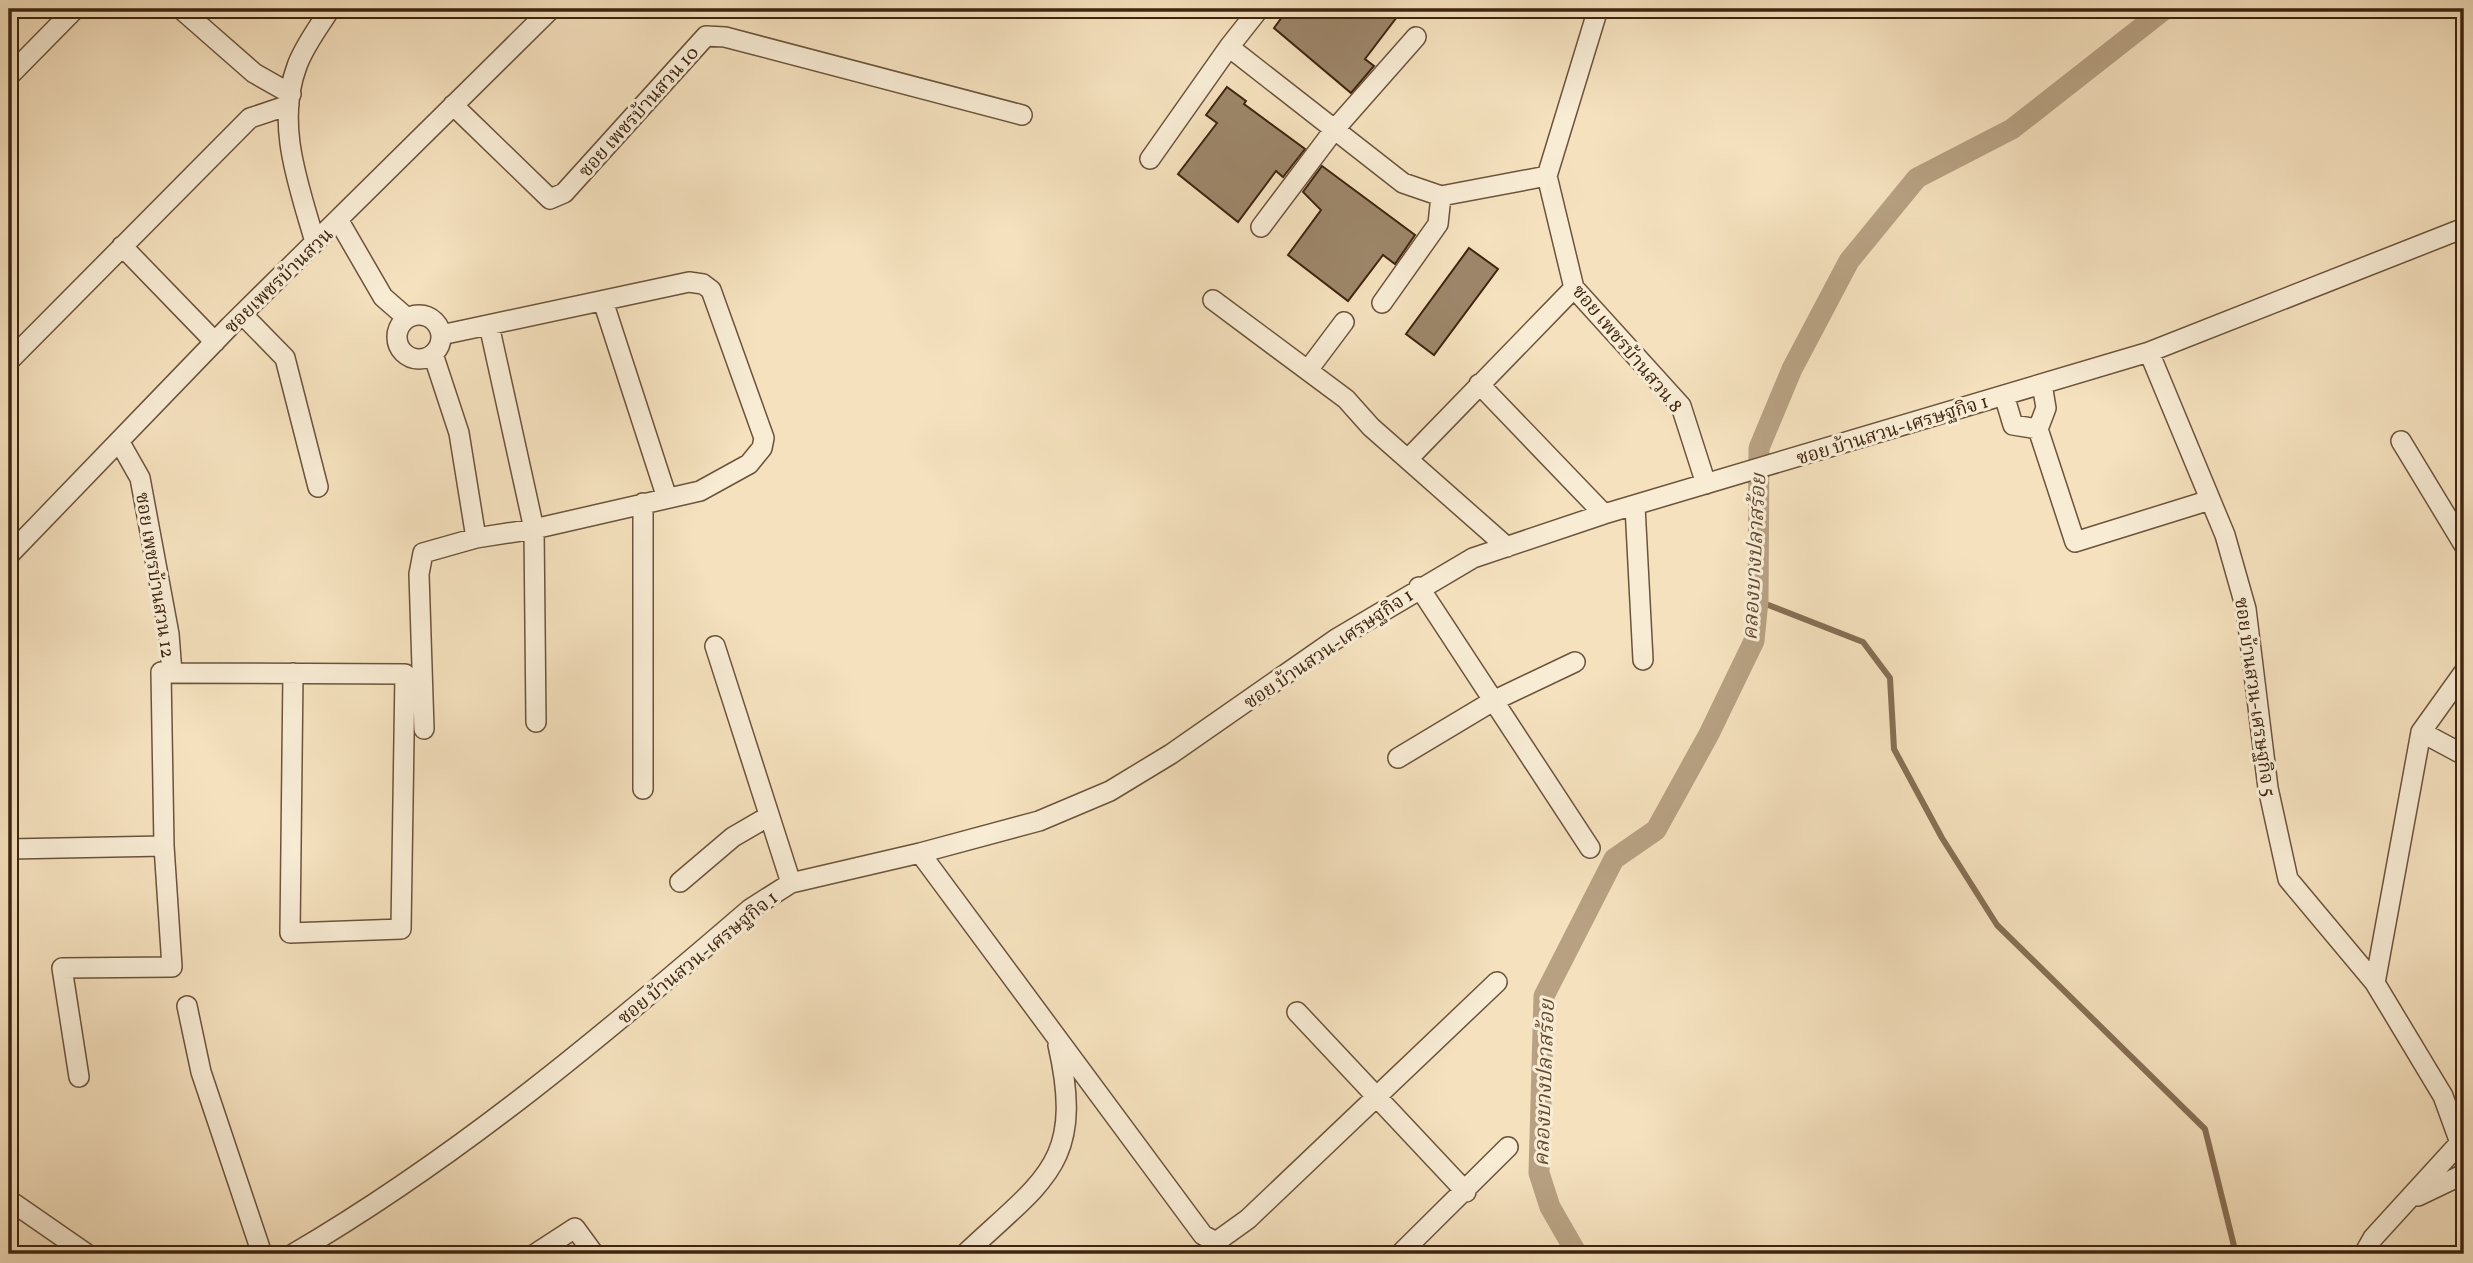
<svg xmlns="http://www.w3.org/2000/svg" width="2473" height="1263" viewBox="0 0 2473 1263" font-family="Vollkorn,'Noto Serif Thai',serif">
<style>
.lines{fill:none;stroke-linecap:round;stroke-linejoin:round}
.stream{stroke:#876f54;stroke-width:6}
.canal{stroke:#b7a182;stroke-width:21}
.building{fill:#9d866a;stroke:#3e240f;stroke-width:2}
.minor-casing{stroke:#6c533b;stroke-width:22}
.minor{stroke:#f8ecd5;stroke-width:19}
.labels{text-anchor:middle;stroke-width:6;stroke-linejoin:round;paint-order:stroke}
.street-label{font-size:19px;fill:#3e240f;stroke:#f8ecd5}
.water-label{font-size:21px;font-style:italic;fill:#624a32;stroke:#f8ecd5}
</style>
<rect width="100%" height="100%" fill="#f5e1be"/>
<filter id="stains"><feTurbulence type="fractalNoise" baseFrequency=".00286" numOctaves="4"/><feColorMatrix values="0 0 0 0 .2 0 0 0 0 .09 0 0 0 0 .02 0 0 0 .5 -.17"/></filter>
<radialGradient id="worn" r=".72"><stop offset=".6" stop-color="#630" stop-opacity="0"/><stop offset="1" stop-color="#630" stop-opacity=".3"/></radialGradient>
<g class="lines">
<path class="stream" d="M1758 601 1863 642 1890 678 1894 749 1942 838 1997 925 2205 1129 2236 1254"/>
<path class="canal" d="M1577 1254 1550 1207 1539 1173 1544 996 1614 859 1656 830 1709 734 1754 641 1758 601 1759 448 1792 369 1849 261 1917 178 2012 129 2165 9"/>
</g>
<path class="building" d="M1288 9H1403L1365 59 1374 66 1351 93 1274 28Z
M1227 87 1246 101 1244 104 1305 149 1283 177 1276 171 1238 222 1178 174 1217 123 1206 115Z
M1322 166 1415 235 1395 264 1383 255 1348 301 1288 255 1321 210 1303 192Z
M1469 248 1498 269 1434 355 1406 334Z"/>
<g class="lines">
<defs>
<path id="minor" d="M181 9 254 73 291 94
M1259 9 1229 47 1403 183 1441 196
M1598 9 1547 176 1574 288 1681 406 1706 484
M9 76 75 9
M453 105 550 199 564 193 706 36 725 37 1022 115
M1150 159 1229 47
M339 221 383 297 407 318
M1261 227 1334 130 1416 37
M315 242C299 186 275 124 297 66 304 46 319 27 330 9
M122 246 215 342
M1213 300 1346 399 1371 427 1507 547
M603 301 667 498
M1382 303 1438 224 1441 196 1547 176
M242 314 285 358 318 487
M397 337a22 22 0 1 1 44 0a22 22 0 1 1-44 0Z
M489 325 534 529 536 722
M2149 352 2225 535 2246 609 2268 788 2288 879 2375 983 2443 1096 2459 1140
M433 354 459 433 476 538
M9 361 250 118 289 105
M1308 370 1344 322
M1479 384 1604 514
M2004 395 2013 425 2038 429 2046 408 2042 384
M2038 429 2075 542 2210 500
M119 441 140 478 169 634 172 673
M2401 441 2464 545
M1408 459 1574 288
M1635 506 1643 660
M9 555 230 326 551 9
M1419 587 1590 848
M715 646 791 883
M424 729 419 574 423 553 476 538 534 529 700 491 749 464 762 448 764 438 711 290 703 284 689 282 441 335
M2421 732 2464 755
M1398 758 1493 701 1575 662
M643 789V503
M9 849 164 846
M920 853 1203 1235 1216 1242 1248 1219 1497 982
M680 882 733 837 769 816
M2375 983 2421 732 2464 672
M187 1006 201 1072 262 1254
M1297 1012 1466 1192
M79 1077 62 968 172 967 164 846 161 672 172 673 405 674 401 929 290 933 293 673
M2418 1196 2464 1174
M9 1200 87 1254
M293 1254C459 1157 605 1034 750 909L791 883 920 853 1039 821 1110 791 1171 754 1336 639 1473 558 1604 514 2149 352 2464 228
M535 1254 575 1228 594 1254
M965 1254C1044 1179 1085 1164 1058 1045
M1400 1254 1508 1147
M2364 1254 2373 1238 2457 1146"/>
</defs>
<use href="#minor" class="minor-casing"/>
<use href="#minor" class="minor"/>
</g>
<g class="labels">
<g class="street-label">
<text transform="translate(638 111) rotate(-48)" y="7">ซอย เพชรบ้านสวน 10</text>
<text transform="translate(278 280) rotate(-44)" y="7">ซอยเพชรบ้านสวน</text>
<text transform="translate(1628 348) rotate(50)" y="7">ซอย เพชรบ้านสวน 8</text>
<text transform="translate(1892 429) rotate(-17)" y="7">ซอย บ้านสวน-เศรษฐกิจ 1</text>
<text transform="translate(156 575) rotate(81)" y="7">ซอย เพชรบ้านสวน 12</text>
<text transform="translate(1328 648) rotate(-34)" y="7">ซอย บ้านสวน-เศรษฐกิจ 1</text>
<text transform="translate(2256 697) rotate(82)" y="7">ซอย บ้านสวน-เศรษฐกิจ 5</text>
<text transform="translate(697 957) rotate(-39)" y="7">ซอย บ้านสวน-เศรษฐกิจ 1</text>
</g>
<g class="water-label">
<text transform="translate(1754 557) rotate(-87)" y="7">คลองบางปลาสร้อย</text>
<text transform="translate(1544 1083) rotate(-88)" y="7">คลองบางปลาสร้อย</text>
</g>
</g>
<rect width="2473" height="1263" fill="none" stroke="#f5e1be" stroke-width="35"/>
<rect x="10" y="10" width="2452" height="1242" fill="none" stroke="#3e240f" stroke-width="3.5"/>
<rect x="18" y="18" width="2438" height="1228" fill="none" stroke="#3e240f" stroke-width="2"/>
<rect width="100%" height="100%" filter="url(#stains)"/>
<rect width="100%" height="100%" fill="url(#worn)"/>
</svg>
